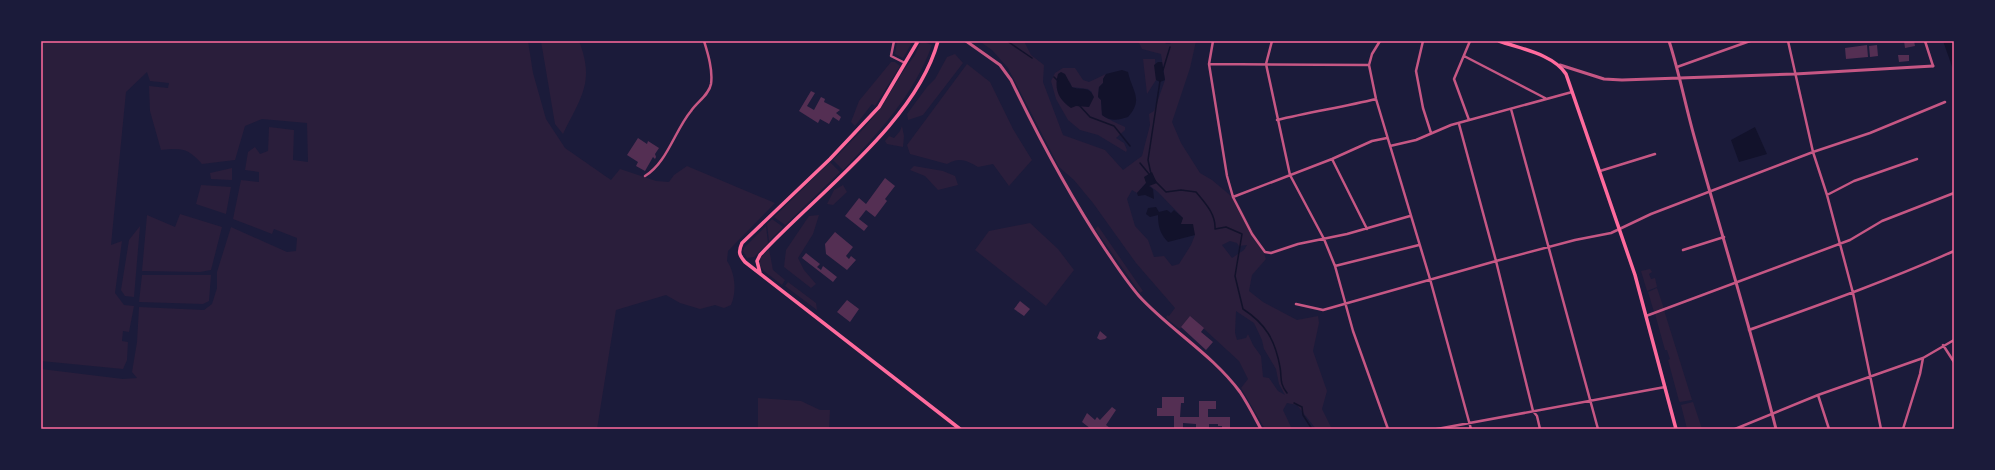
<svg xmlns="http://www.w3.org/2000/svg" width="1995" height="470" viewBox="0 0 1995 470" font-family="Manrope,sans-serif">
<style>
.green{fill:#2a1e3b;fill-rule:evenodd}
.water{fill:#12122b}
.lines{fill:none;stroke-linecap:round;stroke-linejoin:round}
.stream{stroke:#12122b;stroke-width:1.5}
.building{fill:#542f53}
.minor{stroke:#c65784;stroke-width:2.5}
.tertiary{stroke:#c65784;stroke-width:3}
.secondary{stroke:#ff6b9d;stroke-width:3.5}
.neatline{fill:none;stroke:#ff6b9d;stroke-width:1.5}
</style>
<rect width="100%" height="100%" fill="#1b1b3a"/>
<path class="green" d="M41 41H528L533 73 546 119 565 148 611 180 620 169 656 181 669 182 674 175 687 166 775 203 728 251 727 261C735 273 737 291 731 305L724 308 715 305 700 309 680 303 666 295 616 310 597 429H41V369L123 379 137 378 132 372 137 342 139 307 204 310 212 304 217 288V272L231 227 287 252 296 251 297 238 274 229 272 234 233 219 241 180 259 182V172L245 170 248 152 255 147 260 154 268 151 269 127 294 130 293 160 308 162 307 123 262 119 245 126 235 160 202 164C187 148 183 148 161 150L150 111 149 86 168 88 169 83 150 81 147 72 126 92 111 245 122 241 115 293 124 305 134 306 129 332 123 331 122 341 128 342 127 360 123 369 41 361Z
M541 41H579C595 82 581 97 563 134L555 124Z
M897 41H913L903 58 895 54Z
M921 41 932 45C914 95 879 132 843 170L833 160 865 127 882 106 904 70 915 55Z
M979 41H1024L1031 55 1044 65 1043 82 1063 135 1105 150 1123 170 1142 156 1150 125 1149 114 1154 111 1165 80 1161 54 1142 49 1138 41H1164L1166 44H1171L1169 41H1196L1190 68 1172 122 1181 143 1200 173 1212 180 1237 201 1263 250 1266 259 1252 275 1249 291 1263 302 1297 320 1318 316 1319 323 1313 351 1327 391 1322 409 1332 429H1316L1297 405 1287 403 1283 410 1292 429H1265L1241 388 1248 379 1239 361 1191 317 1180 329 1166 318 1167 315 1169 316 1175 308 1136 263 1093 203 1074 180 1059 167 1008 68 992 50ZM1146 183 1158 192 1183 218 1180 224 1187 225 1195 235 1191 245 1179 264 1172 266 1164 256 1154 257 1148 240 1135 226 1127 199 1132 190 1137 193ZM1230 241 1237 243 1239 246 1247 245 1244 250 1232 258 1222 245ZM1236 311 1254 323 1262 340 1264 349 1276 369 1279 384 1285 395 1278 391 1269 378 1263 377 1261 356 1253 345 1248 334 1246 338 1237 340 1235 333Z
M955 54 963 63 923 115 908 120 907 114 927 87 935 79 947 57Z
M1143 59H1155L1156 80 1147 94Z
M891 62H895L900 66 875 106 872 104 855 126 851 122 859 101Z
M967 64 990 82 1013 129 1032 160 1009 186 993 164 978 167C966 160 959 157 947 164L910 154 907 145Z
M1063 68H1075L1083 80 1089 82 1106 74 1103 79V83L1099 87 1098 97 1101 100 1102 115C1107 119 1119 124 1125 127V130L1116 138 1124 143 1127 150 1126 152 1098 135 1080 130 1068 120 1056 99 1051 81 1055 73ZM1069 80 1072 87 1088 89 1092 92 1089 106H1076Z
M902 126 904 136 903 147 887 144 885 141 889 136 894 138 900 131Z
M830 162 840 172 785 225 774 217Z
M914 166 943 171 955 176 958 185 938 190 925 176 910 170Z
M232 168V180L211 179 210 173Z
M201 185 231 187 226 214 196 204Z
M843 185 847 192 833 205 827 204 834 190Z
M180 214 222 227 211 270 200 272 142 271 147 215 175 227Z
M819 215 813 234 798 258 804 270 816 284 811 288 784 267 786 250 809 216Z
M772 219 783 227 769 241 767 224Z
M1030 223 1058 249 1074 270 1046 306 975 250 989 231Z
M140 226 134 297 125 296 121 290 129 240Z
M766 226 768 243 754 257 747 258 743 251 744 248Z
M1098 226 1143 291 1140 293 1095 229Z
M769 249 773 270 785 280 782 285 764 271 759 265 761 257Z
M1650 269 1652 272 1649 274 1651 279 1655 278 1657 287 1647 291 1641 271Z
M142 275H211L209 301 203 304 139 302Z
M788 282 816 303 817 310 785 286Z
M1657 288 1664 309 1654 312 1648 292Z
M1664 310 1692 400 1680 402 1679 401 1668 360 1670 359 1667 350H1665L1655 314Z
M758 398 801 401 820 410H830L829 429H758Z
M1693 402 1702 429H1687L1681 405Z"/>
<path class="water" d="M1943 41H1954V72Z
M1158 62H1162L1165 80 1160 82 1156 80 1154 65Z
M1122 70 1128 72C1132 91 1144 99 1128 117 1118 120 1111 122 1102 115L1101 100 1098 97 1099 87 1103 83V79L1106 74Z
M1061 72 1065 74 1072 87C1081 91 1089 85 1094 97L1089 107 1076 106 1071 108C1058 99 1054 89 1058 74Z
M1755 127 1767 154 1739 162 1731 140Z
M1152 172 1157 183 1149 186 1153 189 1154 199 1145 195 1138 196 1137 193 1146 183 1144 177Z
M1156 207 1159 212 1167 210 1171 213 1174 210 1183 218 1181 224H1193L1195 235 1168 242C1160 234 1158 226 1158 215L1150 217 1146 214 1148 208Z"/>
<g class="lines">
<path class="stream" d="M1007 41 1032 58
M1163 70 1170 47
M1054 77 1058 81
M1079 105 1090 117 1114 126 1130 146
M1140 163 1149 174
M1151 174 1148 160 1160 81
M1154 180 1166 192 1181 190 1196 192C1205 203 1216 214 1215 229L1226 227 1242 234 1235 276 1243 309C1266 324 1275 340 1280 367 1282 378 1279 383 1287 393
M1294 403 1302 407 1303 415 1312 429"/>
</g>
<path class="building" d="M1904 41H1914L1915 46 1905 48Z
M1867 45 1868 57 1846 59 1845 48Z
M1877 45 1878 56 1870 57 1869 46Z
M1898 55H1909V61L1899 62Z
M811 91 815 93 807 106 814 110 821 97 825 99 824 102 840 110 836 113 841 117 839 121 833 117 829 124 820 119 818 123 799 111Z
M638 138 647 144 648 141 659 148 655 154 656 157 655 159 653 157 645 171 636 166 638 162 627 155Z
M885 178 895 186 885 199 887 201 875 217 866 210 859 219 868 226 864 231 845 216 859 198 866 204Z
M835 232 853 247 846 256 849 259 851 256 856 260 847 270 826 254 825 244Z
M806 253 820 264 817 267 821 270 823 266 837 277 833 282 802 258Z
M847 300 859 309 850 322 837 312Z
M1020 301 1030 309 1024 316 1014 309Z
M1190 316 1204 328 1201 332 1213 342 1206 350 1181 327Z
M1100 331 1107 337 1105 339 1100 340 1097 338Z
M1162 397H1184V403H1181L1180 417H1199V401H1216V409H1208V417H1230V429H1222V426H1218V424H1209V429H1196V424L1183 423V429H1174V416H1157V408H1162Z
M1112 407 1116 410 1106 425 1110 428 1109 429H1091L1082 422 1087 413 1095 420 1097 417 1100 420Z"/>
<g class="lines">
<path class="minor" d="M894 41 891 56 905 63
M1213 41 1209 64 1227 176 1233 197 1252 234 1265 252 1271 253 1298 244 1347 234 1410 216
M1272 41 1266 64 1290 175 1324 239 1335 266 1353 331 1388 429
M1380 41 1372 54 1369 65 1376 99 1430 279 1471 429
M1423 41 1416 71 1423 108 1431 133
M1788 41 1813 152 1827 195 1853 293 1881 429
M1925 41 1933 66
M1464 56 1545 98
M1209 64 1369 65
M1677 67 1750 41
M1511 109 1598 429
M1277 120C1310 112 1343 107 1376 99
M1469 120 1454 79 1470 41
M1459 124 1496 261 1533 411 1537 416 1540 429
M1390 146 1416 140 1451 125 1572 92
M1332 159 1367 229
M1600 171 1655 154
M645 176C667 163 675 130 691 111 697 102 709 95 711 84 713 70 708 54 704 41
M1827 195 1854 181 1917 159
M1233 197 1332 159 1372 141 1387 138
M1683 250 1724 237
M1335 266 1419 245
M1296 304 1323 310 1496 261 1575 240 1611 233 1651 214 1813 152 1870 133 1945 102
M1646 316 1850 240 1882 221 1954 193
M1749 330C1819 305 1887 281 1954 251
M1943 345 1954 362
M1818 395 1829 429
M1437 429 1665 387
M1735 429 1818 395 1923 358 1954 340
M1903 429 1920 374 1923 358"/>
<path class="tertiary" d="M966 41 1000 65 1011 80C1039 138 1069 195 1105 249 1116 265 1126 281 1139 296 1170 330 1212 354 1240 392 1248 404 1254 416 1261 429
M1669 41C1680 75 1686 109 1696 143 1723 239 1752 333 1776 429
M1560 65 1604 79 1622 80 1795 74 1933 66"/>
<path class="secondary" d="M918 41 879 107 830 159 742 243C738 252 739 255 745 262L960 429
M1499 41C1521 49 1553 54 1566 74L1635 275 1676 429
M760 273 757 261 760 255C816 194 916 123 938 41"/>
</g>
<rect width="1995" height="470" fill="none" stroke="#1b1b3a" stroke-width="84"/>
<rect x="42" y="42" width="1911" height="386" class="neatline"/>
</svg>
